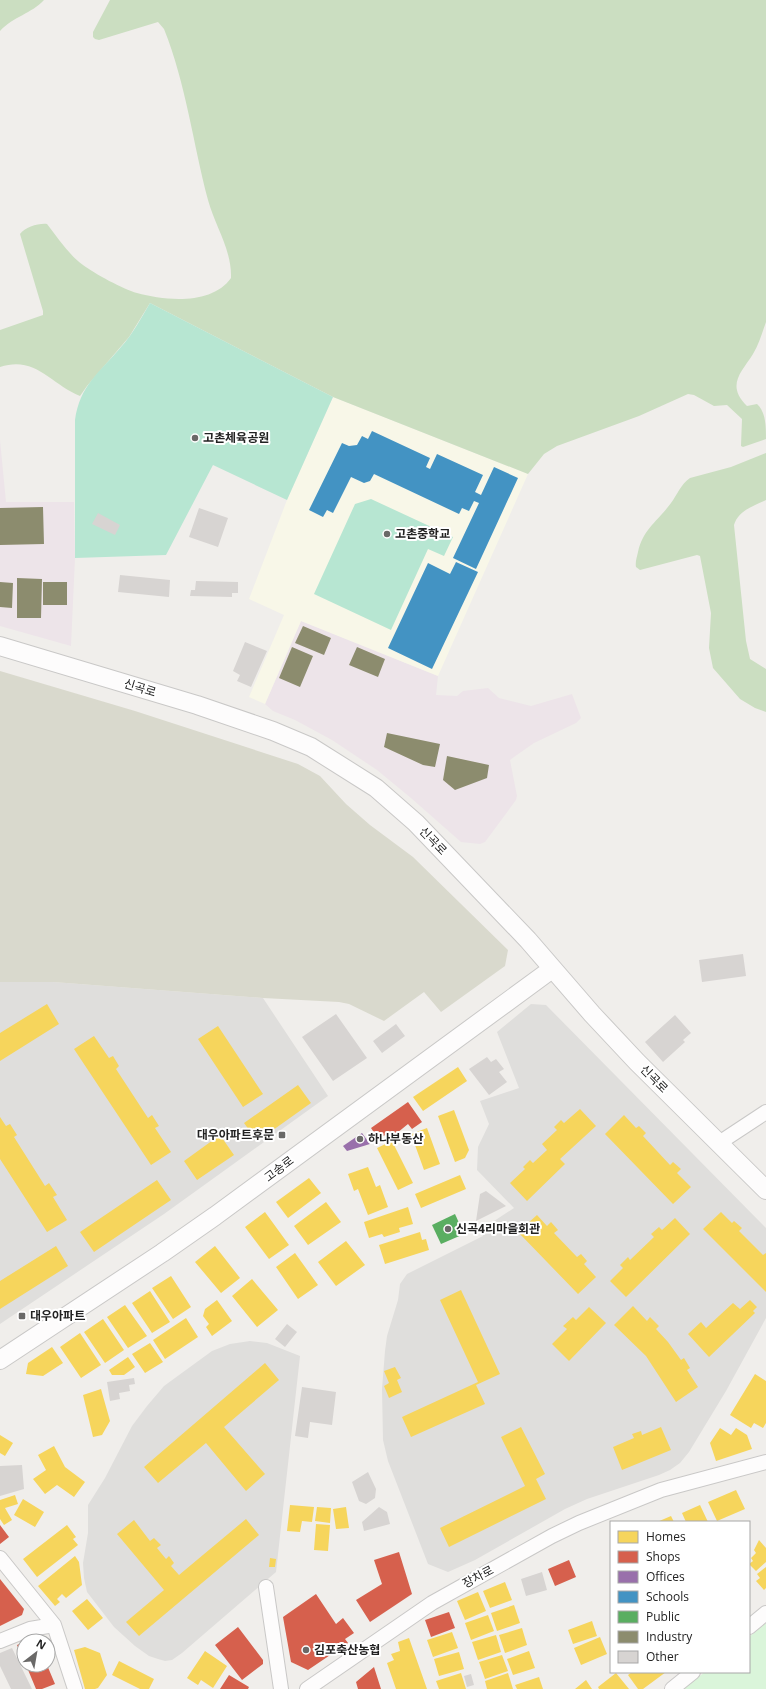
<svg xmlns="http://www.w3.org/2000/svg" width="766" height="1689" viewBox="0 0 766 1689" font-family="'Open Sans','Noto Sans KR',sans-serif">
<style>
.residential{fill:#dfdedc}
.industrial{fill:#ede4e9}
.education{fill:#f8f7e8}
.construction{fill:#d9d9cd}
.forest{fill:#cbdec1}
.park{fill:#daf5da}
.pitch{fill:#b7e6d2}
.homes{fill:#f6d55c}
.shops{fill:#d6604d}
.offices{fill:#9970ab}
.schools{fill:#4393c3}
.public{fill:#5aae61}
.industry{fill:#8c8c6e}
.building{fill:#d7d4d2}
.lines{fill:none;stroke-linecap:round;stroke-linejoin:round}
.minor-casing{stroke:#c9c8c7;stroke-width:16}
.tertiary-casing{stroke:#c9c8c7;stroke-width:20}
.minor{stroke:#fdfcfc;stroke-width:14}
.tertiary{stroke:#fdfcfc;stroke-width:18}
.poi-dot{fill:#6a6968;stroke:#fff;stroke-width:1.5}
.labels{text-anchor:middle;stroke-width:4;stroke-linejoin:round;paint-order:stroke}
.poi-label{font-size:12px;font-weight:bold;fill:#222;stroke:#fff;text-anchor:start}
.street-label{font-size:12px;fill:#222;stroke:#fff}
</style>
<rect width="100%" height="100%" fill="#f0eeeb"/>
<path class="residential" d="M0 982H53L263 998 328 1096 164 1214 0 1324Z
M531 1004 546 1005 766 1228V1318L726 1391 689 1452 680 1463 670 1470 659 1475 587 1499 565 1509 475 1560 448 1572 428 1564 388 1461 383 1440 382 1389 385 1351 387 1336 398 1300 400 1284 407 1274 483 1236 485 1227 514 1208 477 1170 478 1147 489 1124 480 1101 519 1088 497 1032Z
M250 1341 267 1343 300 1356 276 1572 182 1653 172 1660 165 1661 158 1659 149 1656 135 1646 114 1627 87 1592 84 1578 83 1563 88 1533V1505L105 1478 132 1426 147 1406 164 1386 212 1351 230 1344Z"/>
<path class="industrial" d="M0 440 6 502H74L75 558 71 646 0 626Z
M301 621 438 676 436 695 457 696 463 691 488 688 499 698 531 706 572 694 581 718 576 723 534 743 514 757 510 760 517 796 516 800 485 842 480 844 461 842 411 798 377 770 332 740 295 720 273 711 265 704Z"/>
<path class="education" d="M333 397 528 474 438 676 301 621 265 704 249 697 284 615 249 599 287 500Z"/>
<path class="construction" d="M0 671 135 711 298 764 320 776 346 804 370 825 413 857 508 950 505 966 441 1012 424 992 384 1021 349 1004 339 1002 263 998 53 982H0Z"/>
<path class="forest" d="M0 0H44C31 14 14 16 0 31Z
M110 0H766V322C762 333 759 344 753 354 741 373 726 385 747 406L757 404C766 412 766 427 766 439L743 447 741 446 742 419 727 405 714 406 694 395 688 394 639 416 557 446 544 454 528 474 333 397 150 303 129 337 87 386 80 396C51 384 35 355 0 367V330L43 315V311L20 234C25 227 39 223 47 224 59 239 68 254 83 265 95 274 123 289 137 293 166 301 212 305 231 278 232 250 215 226 208 200 193 143 186 84 164 29L158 22 99 40 95 39 93 37V32Z
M766 453V500C753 506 738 511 734 525L746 641 750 659 766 669V712L755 708 740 699 713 668 709 648 711 613 700 556 697 555 640 570 636 567C635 562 637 557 638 552 643 529 658 521 671 503 677 495 681 484 690 478L731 467Z"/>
<path class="park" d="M766 1623V1689H683L705 1672H749V1637Z"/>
<path class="pitch" d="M150 303 333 397 287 500 213 465 166 555 75 558V420C80 385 99 373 121 347 133 334 141 318 150 303Z
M371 499 453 537 444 556 428 549 391 630 314 594 355 504Z"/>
<path class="homes" d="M47 1004 59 1024 0 1061V1033Z
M218 1026 263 1094 243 1107 198 1039Z
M94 1036 109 1058 113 1056 119 1066 116 1069 148 1118 152 1115 159 1126 155 1128 171 1152 151 1165 74 1049Z
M458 1067 467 1081 423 1111 413 1097Z
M298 1085 311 1103 266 1135 261 1128 252 1134 244 1123Z
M580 1109 596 1126 560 1159 565 1164 527 1201 510 1183 525 1169 523 1167 530 1160 533 1163 547 1150 542 1144 557 1130 554 1127 561 1120 564 1123Z
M454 1110 469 1150 465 1158 455 1162 438 1116Z
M624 1115 636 1128 639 1126 646 1133 643 1136 670 1165 673 1162 681 1169 677 1173 691 1187 673 1204 605 1134Z
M0 1117 6 1126 10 1124 17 1135 14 1137 45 1186 49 1183 57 1195 53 1197 67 1220 47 1232 0 1159Z
M427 1128 440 1164 424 1170 411 1134Z
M220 1135 234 1155 197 1180 184 1161Z
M392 1141 413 1183 398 1190 377 1148Z
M368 1167 376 1187 380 1185 388 1207 368 1215 358 1189 354 1191 348 1174Z
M460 1175 466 1189 421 1208 415 1194Z
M309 1178 321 1193 288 1218 276 1202Z
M157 1180 171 1200 94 1252 80 1232Z
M326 1202 341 1222 308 1245 294 1226Z
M408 1207 413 1224 399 1228 400 1232 384 1237 382 1234 369 1238 364 1222Z
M265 1212 289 1245 269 1259 245 1227Z
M721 1212 732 1223 734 1221 742 1228 739 1231 763 1255 766 1253V1292L703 1229Z
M537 1215 547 1226 551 1222 558 1230 554 1233 577 1257 581 1254 587 1261 584 1264 596 1277 578 1294 518 1232Z
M675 1218 690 1234 626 1297 610 1281 623 1268 620 1265 628 1257 630 1260 654 1237 651 1234 659 1227 662 1230Z
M420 1232 422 1240 426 1239 429 1250 385 1264 379 1245Z
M346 1241 365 1265 336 1286 318 1262Z
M56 1246 68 1266 0 1309V1281Z
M215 1246 240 1278 221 1293 195 1262Z
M295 1253 318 1285 298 1299 276 1267Z
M171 1276 191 1307 173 1319 152 1288Z
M252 1279 278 1310 257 1327 232 1296Z
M461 1290 500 1374 476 1385 485 1404 411 1437 402 1417 478 1382 440 1300Z
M150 1291 170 1322 152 1333 132 1303Z
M217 1300 232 1321 212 1336 206 1327 209 1324 203 1316 205 1309Z
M750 1300 757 1307 753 1311 755 1313 709 1357 688 1334 701 1322 706 1328 733 1303 740 1309Z
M125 1305 147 1336 128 1348 107 1317Z
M633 1306 647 1321 650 1317 659 1326 656 1329 668 1342 681 1360 684 1358 690 1368 687 1370 698 1387 676 1402 646 1356 614 1325Z
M589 1307 606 1323 569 1361 552 1344 567 1329 563 1326 573 1317 576 1320Z
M186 1318 198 1337 165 1359 153 1340Z
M103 1319 124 1350 105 1363 84 1332Z
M80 1333 101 1365 81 1378 60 1347Z
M150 1343 163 1362 145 1373 132 1354Z
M52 1347 63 1363 43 1376 26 1374 28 1363Z
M128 1357 135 1367 124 1375H112L109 1370Z
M265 1363 279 1380 224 1427 265 1474 246 1491 206 1443 158 1483 144 1467Z
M395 1367 401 1378 397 1380 402 1392 389 1398 384 1386 389 1383 384 1371Z
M755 1374 766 1381V1423L763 1428 754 1423 751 1428 730 1415Z
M101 1389 110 1421 102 1435 93 1437 83 1395Z
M521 1427 545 1474 536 1479 546 1499 449 1547 440 1528 525 1486 501 1437Z
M661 1427 671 1450 622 1470 613 1447 634 1438 632 1434 641 1431 642 1435Z
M720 1428 731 1435 736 1428 747 1435 752 1449 716 1461 710 1443Z
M0 1435 13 1443 5 1456 0 1453Z
M54 1446 65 1467 85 1482 74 1497 57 1485 45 1494 33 1479 46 1470 38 1455Z
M736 1490 745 1509 717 1521 708 1502Z
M15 1495 18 1504 5 1508 12 1520 4 1525 0 1519V1500Z
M23 1499 44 1512 35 1527 14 1515Z
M290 1505 314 1507 312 1522 302 1521 300 1532 287 1531Z
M700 1505 708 1522H686L682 1513Z
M317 1507 331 1508 330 1523 315 1521Z
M346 1507 349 1528 336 1529 333 1509Z
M671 1516 674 1522H657Z
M246 1519 259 1535 139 1636 126 1622 164 1590 117 1534 134 1520 150 1541 154 1538 161 1545 157 1548 166 1559 169 1556 174 1563 171 1566 179 1575Z
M316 1524 330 1525 328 1551 314 1550Z
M67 1525 76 1537 73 1539 78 1545 37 1577 23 1559Z
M759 1540 766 1548V1562L756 1571 749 1564 753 1561 751 1558 756 1553 754 1550Z
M75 1556 79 1562 82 1585 66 1598 62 1594 57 1599 60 1602 55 1606 38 1586Z
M270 1558 276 1559 275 1567H269Z
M766 1567V1588L764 1590 756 1581 760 1578 757 1574Z
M505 1582 512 1600 490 1608 483 1591Z
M478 1592 486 1611 465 1620 457 1601Z
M87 1599 103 1618 88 1630 72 1611Z
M514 1605 520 1623 497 1631 491 1613Z
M488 1615 494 1631 471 1640 465 1623Z
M592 1621 597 1636 573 1644 568 1630Z
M522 1628 527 1645 505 1653 499 1635Z
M452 1632 458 1648 433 1657 427 1640Z
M496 1635 501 1652 478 1660 472 1642Z
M600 1637 607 1654 581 1665 574 1648Z
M409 1638 427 1689H396L387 1663 394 1660 391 1654 400 1651 398 1642Z
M85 1647 100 1653 107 1675 98 1688 95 1689H85L74 1650Z
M205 1651 227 1666 213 1688 201 1680 198 1685 187 1678Z
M529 1651 535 1668 513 1675 507 1659Z
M459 1652 464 1669 439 1676 434 1659Z
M502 1655 508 1671 485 1679 479 1662Z
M119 1661 154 1679 149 1689H140L112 1675Z
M632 1672H666L643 1689H638L628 1675Z
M461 1673 466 1689H439L436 1681Z
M508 1673 513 1689H487L485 1681Z
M616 1673 629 1689H599L598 1687Z
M539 1677 543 1689H517L515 1685Z
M586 1680 592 1689H575Z"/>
<path class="shops" d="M408 1102 422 1122 412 1129 408 1124 397 1133 377 1137 371 1128Z
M0 1525 9 1537 0 1544Z
M399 1552 412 1594 370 1622 356 1600 382 1584 374 1560Z
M569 1560 576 1577 555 1586 548 1569Z
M0 1579 24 1609 22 1615 0 1626Z
M316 1594 336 1624 343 1618 354 1633 345 1639 348 1643 308 1670 291 1662 283 1617Z
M449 1612 455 1628 431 1637 425 1620Z
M238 1627 263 1660V1664L242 1680 215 1645Z
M24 1642V1661L17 1645Z
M26 1665H47L55 1684 42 1689H36Z
M374 1667 381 1689H358L356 1682Z
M229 1675 249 1687 248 1689H220Z"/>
<path class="offices" d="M362 1133 370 1144 347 1151 343 1146Z"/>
<path class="schools" d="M372 431 430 458 426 467 430 469 437 454 483 475 475 492 481 495 494 467 518 478 476 569 453 558 479 503 474 501 469 511 462 508 459 514 374 474 370 481 364 483 351 477 333 513 327 510 323 517 309 510 342 443 349 446 357 445 362 436 368 439Z
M456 562 478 572 432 669 388 648 428 563 450 574Z"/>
<path class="public" d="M455 1214 464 1234 441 1244 432 1225Z"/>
<path class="industry" d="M43 507 44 544 0 545V508Z
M17 578 42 579 41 618H17Z
M0 582 13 583 12 608 0 607Z
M43 582H67V605H43Z
M303 626 331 638 324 655 295 643Z
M292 647 313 656 300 687 279 678Z
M357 647 385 659 378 677 349 665Z
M387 733 440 744 435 767 423 765 384 747Z
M447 756 489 765 487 778 455 790 443 780Z"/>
<path class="building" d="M199 508 228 518 218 547 189 537Z
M98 513 120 525 115 535 92 524Z
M120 575 170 580 169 597 118 592Z
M196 581 238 582V593H232V597L190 596 191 590H195Z
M245 642 267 651 251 687 237 681 240 675 233 671Z
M743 954 746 976 702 982 699 960Z
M336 1014 367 1058 333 1081 302 1037Z
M675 1015 691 1033 683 1040 685 1042 663 1062 645 1042Z
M396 1024 405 1036 382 1053 373 1041Z
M487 1057 491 1062 496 1059 504 1069 499 1072 507 1082 489 1095 469 1069Z
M486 1191 506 1206 476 1221 480 1194Z
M287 1324 297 1332 285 1347 275 1339Z
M134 1378 135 1384 129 1385 130 1391 119 1393 120 1399 110 1401 107 1382Z
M302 1387 336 1392 332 1425 310 1422 308 1438 295 1436Z
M22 1465 24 1489 0 1496V1466Z
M368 1472 376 1489 375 1498 366 1504 359 1501 352 1482Z
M379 1507 387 1512 390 1524 364 1531 362 1522Z
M542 1572 547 1590 526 1596 521 1579Z
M12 1648 32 1689H11L0 1666V1653Z
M471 1674 474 1685 467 1687 464 1676Z"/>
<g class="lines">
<defs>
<path id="minor" d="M719 1143 766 1112
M0 1558 54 1625 75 1689
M266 1587 281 1689
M749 1627 766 1613
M0 1641 30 1629 54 1625
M307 1689 432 1603 552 1536 579 1523 661 1490 766 1462
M672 1689 693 1672"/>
<path id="tertiary" d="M0 646 197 705 273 731 311 747 376 788 416 823 528 940 592 1014 637 1062 766 1190
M0 1360 162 1253 215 1216 552 969"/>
</defs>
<use href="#minor" class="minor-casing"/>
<use href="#tertiary" class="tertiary-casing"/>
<use href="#minor" class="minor"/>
<use href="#tertiary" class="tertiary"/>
</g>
<g class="poi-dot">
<circle cx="195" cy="438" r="4"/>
<circle cx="387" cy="534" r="4"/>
<rect x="278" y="1131" width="8" height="8" rx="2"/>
<circle cx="360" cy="1139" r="4"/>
<circle cx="448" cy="1229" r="4"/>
<rect x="18" y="1312" width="8" height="8" rx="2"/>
<circle cx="306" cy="1650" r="4"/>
</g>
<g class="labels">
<g class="poi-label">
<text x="203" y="442">고촌체육공원</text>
<text x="395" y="538">고촌중학교</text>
<text x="274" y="1139" text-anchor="end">대우아파트후문</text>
<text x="368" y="1143">하나부동산</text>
<text x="456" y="1233">신곡4리마을회관</text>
<text x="30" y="1320">대우아파트</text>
<text x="314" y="1654">김포축산농협</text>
</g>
<g class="street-label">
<text transform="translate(140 688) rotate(17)" y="4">신곡로</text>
<text transform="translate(433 841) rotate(46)" y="4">신곡로</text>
<text transform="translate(654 1079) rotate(45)" y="4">신곡로</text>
<text transform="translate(279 1169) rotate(-37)" y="4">고송로</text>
<text transform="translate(478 1577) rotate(-28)" y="4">장차로</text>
</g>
</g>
<rect x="610" y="1521" width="140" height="152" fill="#ffffff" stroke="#a7a7a7"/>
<rect x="618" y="1531" width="20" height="12" fill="#f6d55c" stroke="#a7a7a7"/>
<text x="646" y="1541" font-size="12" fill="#222222">Homes</text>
<rect x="618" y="1551" width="20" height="12" fill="#d6604d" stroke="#a7a7a7"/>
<text x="646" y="1561" font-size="12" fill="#222222">Shops</text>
<rect x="618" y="1571" width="20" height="12" fill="#9970ab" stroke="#a7a7a7"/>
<text x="646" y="1581" font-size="12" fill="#222222">Offices</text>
<rect x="618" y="1591" width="20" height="12" fill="#4393c3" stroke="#a7a7a7"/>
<text x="646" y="1601" font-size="12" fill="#222222">Schools</text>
<rect x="618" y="1611" width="20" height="12" fill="#5aae61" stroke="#a7a7a7"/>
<text x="646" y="1621" font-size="12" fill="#222222">Public</text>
<rect x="618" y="1631" width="20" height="12" fill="#8c8c6e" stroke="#a7a7a7"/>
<text x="646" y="1641" font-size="12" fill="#222222">Industry</text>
<rect x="618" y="1651" width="20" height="12" fill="#d7d4d2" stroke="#a7a7a7"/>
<text x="646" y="1661" font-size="12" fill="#222222">Other</text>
<g transform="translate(36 1653) rotate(31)"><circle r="19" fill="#ffffff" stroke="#a7a7a7"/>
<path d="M0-3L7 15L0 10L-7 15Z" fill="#6a6968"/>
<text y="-6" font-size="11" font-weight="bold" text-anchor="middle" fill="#222222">N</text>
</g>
</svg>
